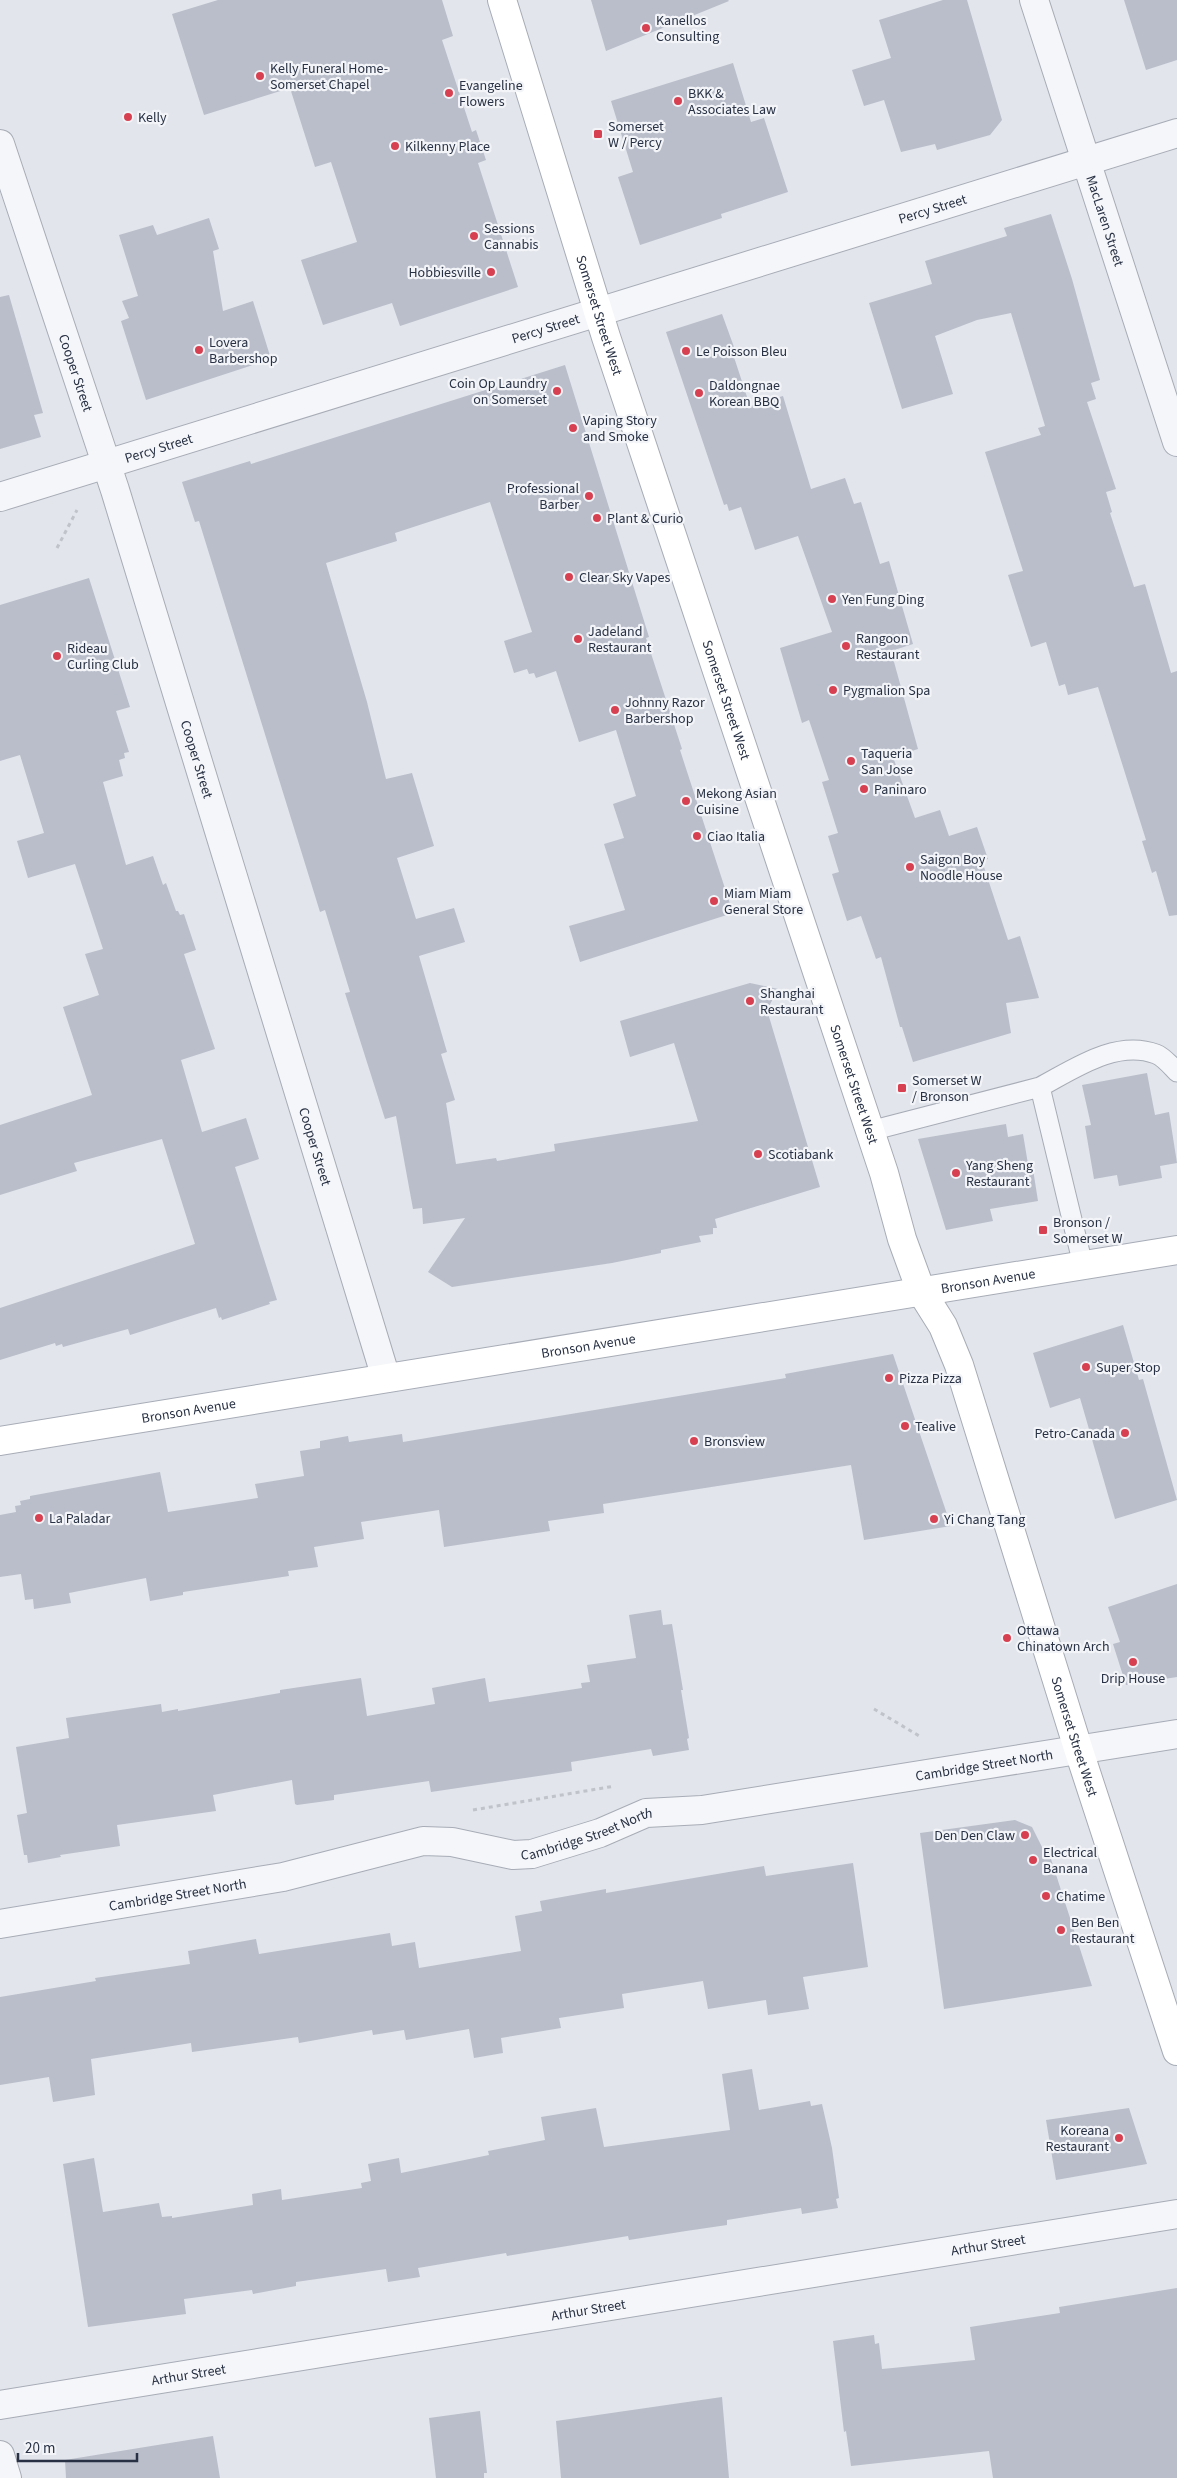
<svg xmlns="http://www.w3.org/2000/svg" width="1177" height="2478" viewBox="0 0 1177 2478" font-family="'Source Sans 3',sans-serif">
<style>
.building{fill:#b9beca}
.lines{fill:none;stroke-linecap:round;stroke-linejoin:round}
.lane-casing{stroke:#a7acb6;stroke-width:21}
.street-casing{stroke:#a7acb6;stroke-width:30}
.secondary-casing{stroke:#a7acb6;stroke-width:30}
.path{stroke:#c0c3ca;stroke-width:3;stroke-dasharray:4 4;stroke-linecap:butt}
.lane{stroke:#f5f6f9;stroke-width:19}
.street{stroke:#f5f6f9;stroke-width:28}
.secondary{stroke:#fff;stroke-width:28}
.poi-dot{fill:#d74050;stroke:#f2f4f8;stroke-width:2}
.labels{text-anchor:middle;stroke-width:4.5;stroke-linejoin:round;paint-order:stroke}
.poi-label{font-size:14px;fill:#293245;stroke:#f2f4f8;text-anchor:start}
.street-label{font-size:14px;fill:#293245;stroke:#f2f4f8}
</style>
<rect width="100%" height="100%" fill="#e2e5eb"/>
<path class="building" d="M218 0H442L453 36 442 40 472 132 476 130 486 160 478 163 518 287 400 326 392 303 323 325 301 260 357 242 331 162 315 167 290 88 204 115 172 14Z
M591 0H728L729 1 606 51Z
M943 0H967L1002 120 990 135 937 150 935 144 901 152 884 100 864 106 852 70 891 58 879 20Z
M1124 0H1177V60L1146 70Z
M733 63 751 122 764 118 788 192 721 214 722 218 640 245 618 177 633 172 611 101Z
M1051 214 1072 279 1100 380 1091 383 1096 399 1087 402 1116 489 1106 492 1112 512 1110 513 1134 587 1145 584 1171 673 1177 671V915L1169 916 1156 871 1152 873 1142 841 1146 840 1098 687 1068 695 1065 684 1059 686 1046 642 1031 647 1008 575 1023 571 985 452 1041 435 1038 428 1045 426 1011 313 977 320 935 336 953 394 902 409 869 303 932 284 925 261 1007 236 1004 228Z
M209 218 219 249 213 251 223 311 253 301 271 359 146 400 121 321 129 318 122 301 138 296 119 235 153 225 157 235Z
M9 295 43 413 34 415 41 437 0 449V297Z
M722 314 734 347 731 348 750 406 783 396 811 489 845 478 854 504 861 502 880 564 889 561 913 644 891 651 918 749 893 757 915 818 940 810 949 836 977 827 988 859 982 861 1008 940 1020 936 1039 998 1006 1003 1011 1033 913 1062 902 1027H900L881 957 876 959 861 916 847 921 832 874 839 872 828 836 838 833 822 782 829 780 809 720 802 723 780 648 832 632 798 536 755 550 741 507 729 511 727 504 724 505 666 332Z
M565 365 649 637 646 638 682 749 680 750 733 913 580 962 569 926 625 910 604 844 624 838 613 804 636 796 616 730 579 742 556 671 536 678 534 673 529 674 527 669 514 673 504 641 532 632 490 502 395 533 397 541 326 563 367 702 386 779 412 773 434 846 397 858 416 919 454 908 465 942 419 956 447 1052 441 1054 455 1100 446 1103 456 1164 496 1158 497 1161 555 1151 554 1144 698 1121 674 1043 630 1057 620 1021 750 983 778 989 767 1010 820 1187 715 1219 717 1228H713V1234L699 1236 701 1242 661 1250V1253L612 1263 452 1287 428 1272 465 1218 423 1224 422 1208 413 1209 396 1116 385 1119 345 993 350 992 325 910 320 912 199 521 195 522 182 482 250 461 251 464Z
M89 578 130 707 116 711 129 752 124 753 125 758 119 760 123 776 103 782 126 865 153 856 163 885 166 883 176 911H178L180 915 184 914 196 950 184 954 215 1049 181 1060 202 1132 246 1118 259 1159 235 1167 277 1300 269 1302 270 1304 222 1320 221 1317 219 1318 216 1308 130 1335 128 1329 63 1347 62 1344 56 1346 55 1343 0 1360V1308L195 1244 162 1139 74 1163 77 1171 0 1195V1125L92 1095 63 1007 99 995 85 954 103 949 75 864 28 878 17 841 44 833 20 755 0 761V605Z
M1147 1073 1155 1115 1169 1112 1177 1163 1160 1166 1162 1178 1119 1186 1117 1175 1094 1179 1085 1126 1091 1125 1082 1085Z
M1006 1124 1008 1137 1023 1134 1028 1164 1032 1163 1038 1201 990 1209 993 1221 946 1230 918 1139Z
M1123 1325 1139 1380 1143 1379 1177 1500 1115 1519 1080 1398 1050 1408 1033 1353Z
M893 1354 951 1526 864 1540 851 1465 603 1504 604 1513 548 1521 550 1531 444 1547 439 1510 361 1522 364 1539 314 1547 318 1567 288 1571 289 1576 183 1592V1595L150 1601 146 1578 69 1593 71 1603 34 1609 33 1599 25 1600 21 1574 0 1577V1515L16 1512 15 1506 21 1505 20 1501 30 1499V1496L160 1472 168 1512 258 1498 255 1484 304 1476 300 1451 320 1448V1441L348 1436 349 1442 402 1434 403 1442 786 1378 785 1374Z
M1177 1584V1677L1126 1685 1113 1644 1120 1642 1108 1607Z
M661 1610 663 1625 672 1624 683 1690H681L689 1738 687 1739 689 1750 653 1756 651 1749 571 1762 572 1771 431 1792 429 1781 334 1795V1800L297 1805 295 1804 292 1780 213 1795 216 1811 117 1825 120 1846 60 1855 61 1857 28 1863 27 1855H24L17 1815 27 1813 16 1747 69 1738 66 1718 161 1704 162 1712 178 1709V1711L280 1693V1690L361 1678 367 1716 435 1704 432 1688 485 1678 489 1702 582 1688 581 1683 590 1682 587 1665 636 1658 629 1615Z
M1015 1820 1032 1827 1047 1857 1050 1856 1092 1986 944 2009 920 1833Z
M853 1863 868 1967 803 1977 809 2009 768 2015 766 2000 708 2009 703 1981 622 1994 624 2008 559 2018 561 2028 501 2038 503 2053 474 2058 469 2029 406 2040 404 2030 373 2035 372 2030 299 2043 298 2037 192 2052 191 2043 91 2059 95 2095 53 2102 49 2077 0 2085V1997L96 1981 95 1978 190 1964 188 1951 256 1939 259 1954 390 1933 392 1946 415 1942 419 1968 521 1951 515 1916 542 1911 540 1901 606 1889V1893L764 1866 766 1876Z
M752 2069 759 2110 810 2101 811 2106 822 2104 832 2148 839 2198 836 2199 838 2208 802 2214 801 2208 727 2220V2225L686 2231 629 2240 628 2236 507 2256 506 2253 418 2268 420 2277 388 2282 386 2269 296 2282V2286L253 2294 252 2290 184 2299 186 2314 88 2327 63 2164 94 2158 103 2212 159 2203 162 2217 172 2216V2218L253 2205 252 2194 281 2189 282 2200 362 2188 361 2183 371 2181 368 2164 399 2158 401 2173 489 2155 488 2151 545 2140 541 2117 596 2108 604 2147 730 2130 722 2074Z
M1129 2108 1147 2164 1056 2180 1046 2120Z
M1177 2288V2478H993L989 2451 851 2466 846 2431 844 2432 833 2341 874 2335 875 2344 879 2343 882 2369 975 2360 970 2327 1060 2313 1059 2307Z
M722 2397 729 2478H561L556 2421Z
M480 2411 487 2473H484V2478H436L429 2418Z
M213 2436 220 2478H66L65 2460Z"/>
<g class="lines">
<defs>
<path id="lane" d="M1040 1087C1074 1069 1116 1039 1156 1054 1164 1057 1171 1066 1177 1072
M870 1131 1040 1087 1083 1265"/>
<g id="street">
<path id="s1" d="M1034 0 1177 442"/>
<path id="s2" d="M0 144 115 490 386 1378"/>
<path id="s3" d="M0 497 1177 133"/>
<path id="s4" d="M0 1924 283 1877 423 1841 452 1842 513 1855 532 1854 600 1833 646 1813 702 1810 1177 1734"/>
<path id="s5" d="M0 2405 1177 2214"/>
<path d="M0 2455 7 2478"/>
</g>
<g id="secondary">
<path id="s6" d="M502 0 606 337 884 1173 902 1239 921 1291 943 1326 959 1365 1078 1748 1177 2051"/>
<path id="s7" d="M0 1441 1177 1250"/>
</g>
</defs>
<use href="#lane" class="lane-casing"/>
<use href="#street" class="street-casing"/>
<use href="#secondary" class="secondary-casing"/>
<path class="path" d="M57 548 77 510
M874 1709 921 1737
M473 1810 615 1786"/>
<use href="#lane" class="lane"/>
<use href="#street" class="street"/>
<use href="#secondary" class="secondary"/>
</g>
<g class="poi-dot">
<circle cx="646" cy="28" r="5"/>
<circle cx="260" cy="76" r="5"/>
<circle cx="449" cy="93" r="5"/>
<circle cx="678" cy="101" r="5"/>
<circle cx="128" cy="117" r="5"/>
<rect x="593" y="129" width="10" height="10" rx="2.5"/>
<circle cx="395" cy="146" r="5"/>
<circle cx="474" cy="236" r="5"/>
<circle cx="491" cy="272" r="5"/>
<circle cx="199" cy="350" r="5"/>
<circle cx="686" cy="351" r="5"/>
<circle cx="557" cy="391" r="5"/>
<circle cx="699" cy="393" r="5"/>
<circle cx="573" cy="428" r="5"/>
<circle cx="589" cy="496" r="5"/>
<circle cx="597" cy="518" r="5"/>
<circle cx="569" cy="577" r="5"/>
<circle cx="832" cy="599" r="5"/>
<circle cx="578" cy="639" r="5"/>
<circle cx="846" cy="646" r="5"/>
<circle cx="57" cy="656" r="5"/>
<circle cx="833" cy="690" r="5"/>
<circle cx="615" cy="710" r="5"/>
<circle cx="851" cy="761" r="5"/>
<circle cx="864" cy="789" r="5"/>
<circle cx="686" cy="801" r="5"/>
<circle cx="697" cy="836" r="5"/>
<circle cx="910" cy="867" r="5"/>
<circle cx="714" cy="901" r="5"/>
<circle cx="750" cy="1001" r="5"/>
<rect x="897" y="1083" width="10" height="10" rx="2.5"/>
<circle cx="758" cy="1154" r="5"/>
<circle cx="956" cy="1173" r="5"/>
<rect x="1038" y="1225" width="10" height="10" rx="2.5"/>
<circle cx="1086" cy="1367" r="5"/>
<circle cx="889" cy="1378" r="5"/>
<circle cx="905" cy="1426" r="5"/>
<circle cx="1125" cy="1433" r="5"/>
<circle cx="694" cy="1441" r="5"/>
<circle cx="39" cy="1518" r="5"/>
<circle cx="934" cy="1519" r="5"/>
<circle cx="1007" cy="1638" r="5"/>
<circle cx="1133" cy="1662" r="5"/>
<circle cx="1025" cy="1835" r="5"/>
<circle cx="1033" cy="1860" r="5"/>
<circle cx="1046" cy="1896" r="5"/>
<circle cx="1061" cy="1930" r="5"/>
<circle cx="1119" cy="2138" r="5"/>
</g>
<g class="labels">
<g class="poi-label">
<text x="656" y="25">Kanellos<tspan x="656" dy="16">Consulting</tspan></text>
<text x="270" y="73">Kelly Funeral Home-<tspan x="270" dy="16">Somerset Chapel</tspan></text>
<text x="459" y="90">Evangeline<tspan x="459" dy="16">Flowers</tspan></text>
<text x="688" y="98">BKK &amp;<tspan x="688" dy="16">Associates Law</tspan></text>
<text x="138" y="122">Kelly</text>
<text x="608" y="131">Somerset<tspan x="608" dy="16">W / Percy</tspan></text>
<text x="405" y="151">Kilkenny Place</text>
<text x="484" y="233">Sessions<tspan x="484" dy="16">Cannabis</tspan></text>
<text x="481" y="277" text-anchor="end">Hobbiesville</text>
<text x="209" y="347">Lovera<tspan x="209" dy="16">Barbershop</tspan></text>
<text x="696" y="356">Le Poisson Bleu</text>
<text x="547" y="388" text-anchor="end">Coin Op Laundry<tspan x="547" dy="16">on Somerset</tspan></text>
<text x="709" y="390">Daldongnae<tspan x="709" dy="16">Korean BBQ</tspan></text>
<text x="583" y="425">Vaping Story<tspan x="583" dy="16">and Smoke</tspan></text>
<text x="579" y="493" text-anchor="end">Professional<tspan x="579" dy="16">Barber</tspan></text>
<text x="607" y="523">Plant &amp; Curio</text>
<text x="579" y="582">Clear Sky Vapes</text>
<text x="842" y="604">Yen Fung Ding</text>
<text x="588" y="636">Jadeland<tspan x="588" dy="16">Restaurant</tspan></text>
<text x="856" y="643">Rangoon<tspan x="856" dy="16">Restaurant</tspan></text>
<text x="67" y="653">Rideau<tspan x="67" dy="16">Curling Club</tspan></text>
<text x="843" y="695">Pygmalion Spa</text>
<text x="625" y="707">Johnny Razor<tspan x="625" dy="16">Barbershop</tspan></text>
<text x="861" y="758">Taqueria<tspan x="861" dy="16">San Jose</tspan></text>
<text x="874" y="794">Paninaro</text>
<text x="696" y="798">Mekong Asian<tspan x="696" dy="16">Cuisine</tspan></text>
<text x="707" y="841">Ciao Italia</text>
<text x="920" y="864">Saigon Boy<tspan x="920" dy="16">Noodle House</tspan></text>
<text x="724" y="898">Miam Miam<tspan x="724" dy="16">General Store</tspan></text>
<text x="760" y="998">Shanghai<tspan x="760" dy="16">Restaurant</tspan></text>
<text x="912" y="1085">Somerset W<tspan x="912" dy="16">/ Bronson</tspan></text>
<text x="768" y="1159">Scotiabank</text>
<text x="966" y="1170">Yang Sheng<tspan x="966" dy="16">Restaurant</tspan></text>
<text x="1053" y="1227">Bronson /<tspan x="1053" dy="16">Somerset W</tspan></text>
<text x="1096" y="1372">Super Stop</text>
<text x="899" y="1383">Pizza Pizza</text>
<text x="915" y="1431">Tealive</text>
<text x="1115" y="1438" text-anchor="end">Petro-Canada</text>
<text x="704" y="1446">Bronsview</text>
<text x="49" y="1523">La Paladar</text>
<text x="944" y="1524">Yi Chang Tang</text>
<text x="1017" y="1635">Ottawa<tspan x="1017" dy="16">Chinatown Arch</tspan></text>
<text x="1133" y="1683" text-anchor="middle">Drip House</text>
<text x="1015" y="1840" text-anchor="end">Den Den Claw</text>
<text x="1043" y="1857">Electrical<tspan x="1043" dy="16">Banana</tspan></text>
<text x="1056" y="1901">Chatime</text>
<text x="1071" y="1927">Ben Ben<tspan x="1071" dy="16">Restaurant</tspan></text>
<text x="1109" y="2135" text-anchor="end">Koreana<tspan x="1109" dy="16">Restaurant</tspan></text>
</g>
<g class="street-label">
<text dy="5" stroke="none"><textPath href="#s3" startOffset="976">Percy Street</textPath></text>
<text dy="5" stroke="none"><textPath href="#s1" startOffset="232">MacLaren Street</textPath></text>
<text dy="5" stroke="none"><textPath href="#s6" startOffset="330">Somerset Street West</textPath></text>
<text dy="5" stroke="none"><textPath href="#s3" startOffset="571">Percy Street</textPath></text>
<text dy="5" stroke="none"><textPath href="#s2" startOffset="241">Cooper Street</textPath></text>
<text dy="5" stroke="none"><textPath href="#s3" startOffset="166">Percy Street</textPath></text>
<text dy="5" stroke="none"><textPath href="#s6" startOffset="735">Somerset Street West</textPath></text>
<text dy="5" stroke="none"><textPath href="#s2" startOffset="646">Cooper Street</textPath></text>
<text dy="5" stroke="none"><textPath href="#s6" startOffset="1140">Somerset Street West</textPath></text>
<text dy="5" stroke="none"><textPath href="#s2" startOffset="1051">Cooper Street</textPath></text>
<text dy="5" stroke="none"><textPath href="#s7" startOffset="1001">Bronson Avenue</textPath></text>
<text dy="5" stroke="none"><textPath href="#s7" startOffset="596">Bronson Avenue</textPath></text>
<text dy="5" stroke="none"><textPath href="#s7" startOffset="191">Bronson Avenue</textPath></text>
<text dy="5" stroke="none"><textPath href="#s6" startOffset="1830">Somerset Street West</textPath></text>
<text dy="5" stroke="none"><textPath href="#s4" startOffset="1005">Cambridge Street North</textPath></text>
<text dy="5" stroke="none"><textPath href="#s4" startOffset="600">Cambridge Street North</textPath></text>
<text dy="5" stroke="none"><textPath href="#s4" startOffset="180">Cambridge Street North</textPath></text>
<text dy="5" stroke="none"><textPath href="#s5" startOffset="1001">Arthur Street</textPath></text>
<text dy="5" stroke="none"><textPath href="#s5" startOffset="596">Arthur Street</textPath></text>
<text dy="5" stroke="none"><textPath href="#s5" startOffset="191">Arthur Street</textPath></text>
</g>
</g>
<path d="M18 2453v8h119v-8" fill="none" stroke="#293245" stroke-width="2.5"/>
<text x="25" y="2453" font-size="15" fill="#293245" stroke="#f2f4f8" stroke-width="4" paint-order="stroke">20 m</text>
</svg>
